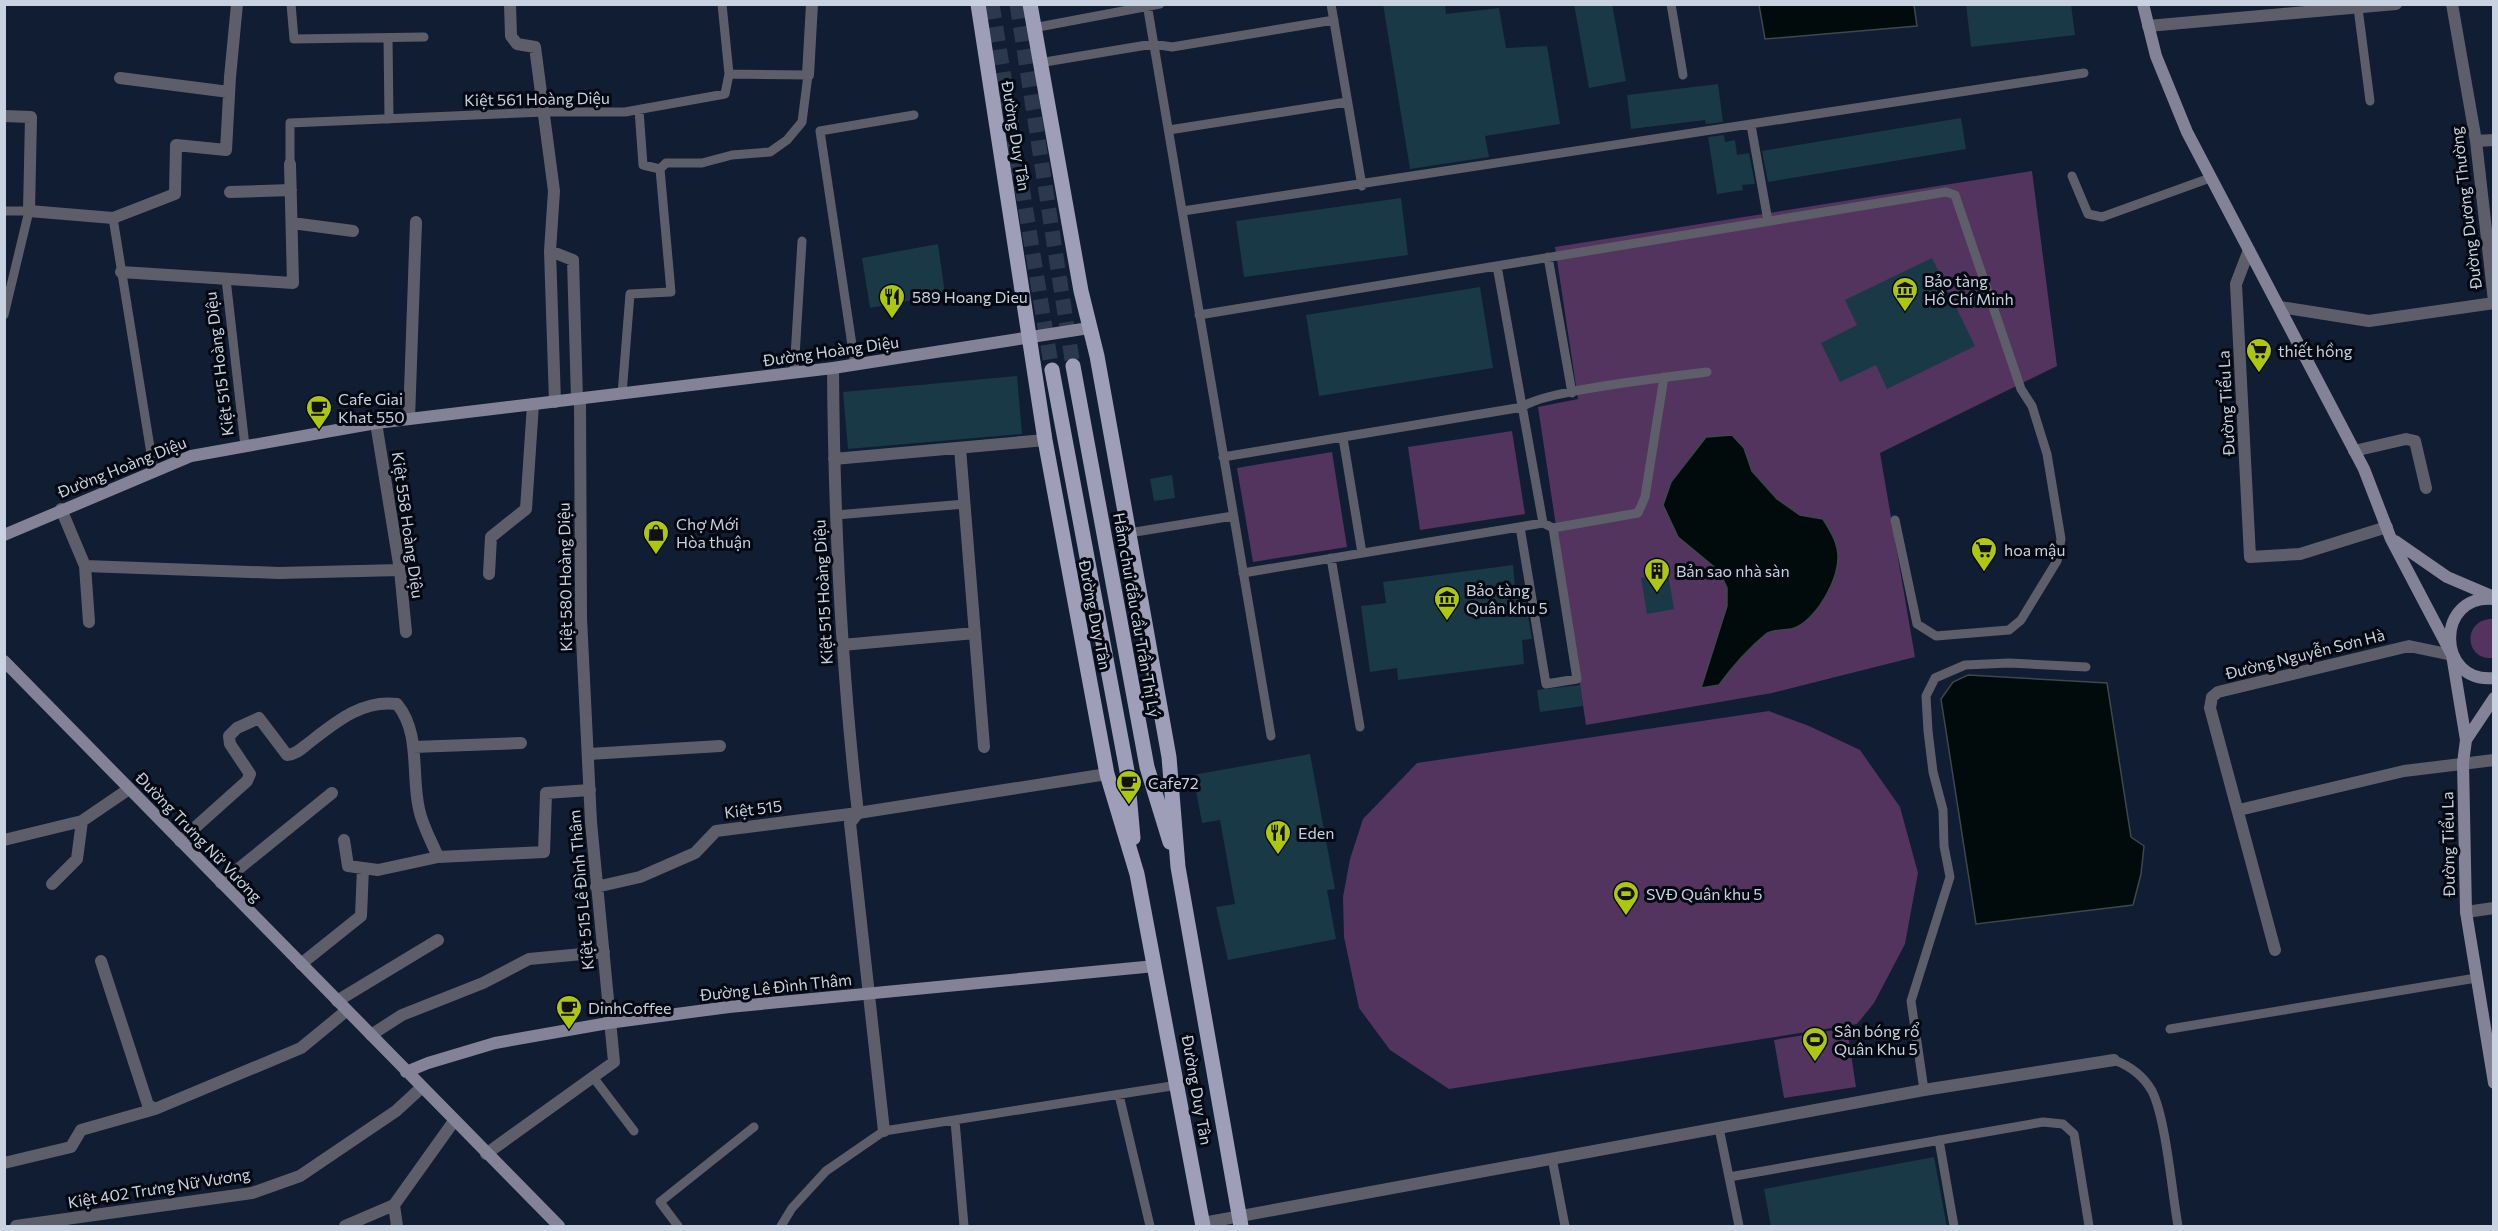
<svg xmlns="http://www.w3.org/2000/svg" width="2498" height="1231" viewBox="0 0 2498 1231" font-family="Commissioner,sans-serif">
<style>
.green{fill:#52345f}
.water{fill:#020b0c;stroke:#3d474c;stroke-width:1.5}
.building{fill:#193947}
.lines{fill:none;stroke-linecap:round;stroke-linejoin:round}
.primary-tunnel{stroke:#2c384d;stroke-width:15;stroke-dasharray:15 8;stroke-linecap:butt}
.lane{stroke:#5e5e6a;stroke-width:9}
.street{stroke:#5e5e6a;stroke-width:12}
.secondary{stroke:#838297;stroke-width:12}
.primary{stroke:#9f9eb9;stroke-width:15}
.labels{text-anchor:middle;stroke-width:6;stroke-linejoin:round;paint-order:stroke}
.street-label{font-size:16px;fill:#c8d2e0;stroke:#040811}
.poi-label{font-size:16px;fill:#c8d2e0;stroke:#040811;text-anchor:start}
</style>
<rect width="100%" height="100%" fill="#101d33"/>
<path class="green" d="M2032 171 2057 366 1880 453 1915 657 1772 693 1586 725 1538 407 1578 399 1555 247Z
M1512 431 1525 514 1420 530 1408 447Z
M1332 452 1347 547 1253 562 1237 468Z
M2493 619V658C2463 660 2463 618 2493 619Z
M1769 711 1809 726 1860 750 1900 807 1918 873 1905 944 1874 1003 1857 1024 1449 1089 1390 1050 1359 1008 1344 937 1343 897 1350 859 1363 819 1417 763Z
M1847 1028 1856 1087 1784 1098 1774 1040Z"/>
<path class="water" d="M1759 5H1914L1917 26 1765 39Z
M1732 435 1744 448 1752 471 1777 499 1800 515 1823 519C1829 529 1835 537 1837 548 1843 574 1819 615 1797 627 1788 632 1773 628 1766 634 1749 648 1732 667 1719 685L1701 688 1727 606V588L1719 571 1678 537 1663 505 1671 482 1706 437Z
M1968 675 2107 683 2131 837 2144 846 2141 874 2133 905 1976 924 1941 699 1953 682Z"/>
<path class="building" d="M1383 4H1445L1446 14 1499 8 1506 48 1547 46 1560 124 1485 136 1489 157 1410 169Z
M1574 4H1612L1626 81 1589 88Z
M1966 4H2071L2075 35 1971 47Z
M1718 84 1723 122 1706 124 1705 120 1631 129 1627 95Z
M1961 118 1966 149 1768 182 1762 151Z
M1724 135 1725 142 1735 140 1737 155 1749 153 1755 184 1742 185 1743 190 1717 194 1708 137Z
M1401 198 1408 255 1244 277 1236 221Z
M938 244 945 294 870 308 862 258Z
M1932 258 1975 346 1887 389 1876 365 1840 382 1821 343 1857 325 1845 300Z
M1480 287 1493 368 1319 396 1306 315Z
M1017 376 1022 434 848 449 843 392Z
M1172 475 1175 498 1154 501 1150 479Z
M1513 565 1515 587 1523 586 1532 639 1522 640 1524 664 1398 680 1397 668 1370 672 1361 606 1386 603 1383 582Z
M1668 574 1674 609 1647 614 1641 578Z
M1580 685 1583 706 1540 712 1537 690Z
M1310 754 1335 889 1327 890 1336 939 1228 960 1216 907 1235 904 1220 820 1202 823 1193 775Z
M1934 1157 1947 1227H1771L1764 1189Z"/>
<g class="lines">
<path class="primary-tunnel" d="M992 4 1052 370
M1017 4 1073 366"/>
<path class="lane" d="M291 4 294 39 424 37
M722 4 729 74
M1147 4 1271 736
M1331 4 1362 186
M1671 4 1683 75
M2358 8 2370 101
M1033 28 1160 4
M388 38 389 119
M1039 63 1153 44 1172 47 1334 20
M639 110 643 165 660 169
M1751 125 1768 221
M1169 130 1347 102
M290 164V123L545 112H625L725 94 729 74 808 75 802 122 787 140 770 152 732 155 702 163H666L660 169 671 292 630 294 622 394
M2072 176 2088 214 2102 217 2210 178
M4 211H29L4 315
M1183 211 2084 73
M113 218 154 472
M1548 257 1572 393
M1497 266 1543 523
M226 279 245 446
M1199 315 1946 192 1955 195 2021 389 2032 406 2047 454 2061 539 2057 561 2021 620 2009 630 1936 636 1917 624 1895 520
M855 365 820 131 914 115
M794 373 802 241
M1343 438 1362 553
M1223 457 1523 407C1539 391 1676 376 1707 372
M836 515 965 504
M1520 527 1546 684 1577 679 1553 528
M1129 533 1233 516
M1331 558 1360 727
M1243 573 1543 523 1553 528 1638 513 1645 497 1664 377
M2170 1029 2476 978
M2114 1060C2130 1066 2143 1075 2152 1091 2166 1119 2172 1193 2178 1226
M593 1077 634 1131
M1924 1090 1911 1001 1950 877 1944 846 1943 810 1933 772 1928 731 1926 696 1935 678 1965 665 2009 663 2086 667
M1119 1095 1150 1226
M955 1121 964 1226
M1719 1128 1739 1226
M1939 1140 1954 1226
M1552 1158 1565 1226
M1729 1177 2043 1122 2063 1124 2074 1134 2089 1226
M678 1226 660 1202 754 1127
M781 1226 792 1208 826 1171 884 1131 1178 1085"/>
<path class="street" d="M510 4 511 36 517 44 535 47 554 191 550 251 573 260 577 399
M2452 4 2476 141 2494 301
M2148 26 2396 4
M808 75 812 4
M120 78 229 92
M4 116 31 117 29 211 113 218 175 194 176 145 226 150 230 77 237 4
M2476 141 2494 140
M230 192 291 190
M292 223 353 231
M2249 250 2236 284 2250 557 2300 554 2387 527
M550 251 555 402
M121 272 293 283 290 164
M2280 307 2369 321 2494 303
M833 368C834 517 841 665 858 813
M409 419 416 222
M376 423 400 570 406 632
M960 448 984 747
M2354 451 2406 439 2415 441 2426 488
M834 459 1045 440
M61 509 85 566 89 622
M85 566 279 573 400 570
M489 574 491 537 526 509 533 404
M842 645 975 633
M413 747 521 743
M589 754 720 746
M2239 810 2404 771 2494 760
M858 813 850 823 884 1131
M4 840 82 821 129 789
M344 840 348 866 378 870 438 857 544 852 546 793 590 790
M180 841 247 781 250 774 230 744 229 736 237 728 259 718 287 755C297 754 302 748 310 742 337 721 362 700 397 704 421 733 411 775 419 809 422 825 432 842 438 857
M221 883 332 793
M52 884 77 859 82 821
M596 887 640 877 695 853 716 831 858 813 1107 774
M2466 912 2494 908
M2275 950 2210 708 2212 697 2218 692 2409 646 2452 655
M101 961 148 1105 155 1109 301 1048 346 1011
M301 964 361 916 363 868
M337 1001 438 940
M371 1035 402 1015 483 983 529 959 604 952
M486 1154 614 1062 591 822 581 618 580 399
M4 1163 71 1147 81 1130 155 1109
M394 1205 397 1226
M1203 1223 1924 1090 2114 1060
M16 1226 252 1193 300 1176 396 1111 421 1088
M345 1226 394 1205 454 1121"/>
<path class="secondary" d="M2143 4 2156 56 2187 132 2364 469 2391 539 2452 655 2466 740 2463 763 2466 912 2494 1083
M4 535 191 456 376 423 833 368 1089 328
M2395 541 2447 577 2494 597
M2494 599C2435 593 2436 684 2494 678
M4 661 559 1226
M2466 740 2494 698
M406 1072 428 1063 495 1043 608 1023 729 1007 1155 966"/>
<path class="primary" d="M978 4 1045 440 1107 774 1137 874 1203 1226
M1030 4 1081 291 1097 356 1169 757 1178 867 1241 1226
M1073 366 1147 767 1170 842
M1052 370 1127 771 1133 838"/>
</g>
<defs>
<symbol id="museum-pin" viewBox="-11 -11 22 30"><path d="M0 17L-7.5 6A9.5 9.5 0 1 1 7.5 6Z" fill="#adc60e" stroke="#040811"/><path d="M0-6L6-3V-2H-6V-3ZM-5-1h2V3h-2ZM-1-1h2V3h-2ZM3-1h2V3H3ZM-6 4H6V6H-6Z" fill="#111"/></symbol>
<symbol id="restaurant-pin" viewBox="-11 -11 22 30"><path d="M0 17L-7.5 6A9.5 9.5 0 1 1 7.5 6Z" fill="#adc60e" stroke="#040811"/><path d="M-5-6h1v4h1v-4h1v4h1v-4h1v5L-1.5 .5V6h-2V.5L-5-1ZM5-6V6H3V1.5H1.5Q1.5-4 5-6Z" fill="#111"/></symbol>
<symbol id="supermarket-pin" viewBox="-11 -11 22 30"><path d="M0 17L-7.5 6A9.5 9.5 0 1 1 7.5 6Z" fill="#adc60e" stroke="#040811"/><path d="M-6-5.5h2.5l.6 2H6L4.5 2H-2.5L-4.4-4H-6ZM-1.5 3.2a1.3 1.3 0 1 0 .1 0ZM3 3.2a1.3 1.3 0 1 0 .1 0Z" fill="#111"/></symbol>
<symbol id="cafe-pin" viewBox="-11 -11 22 30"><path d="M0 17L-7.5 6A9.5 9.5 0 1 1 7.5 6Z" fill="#adc60e" stroke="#040811"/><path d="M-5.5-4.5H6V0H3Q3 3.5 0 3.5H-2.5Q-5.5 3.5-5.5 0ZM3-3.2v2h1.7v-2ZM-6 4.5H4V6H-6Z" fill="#111"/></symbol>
<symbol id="shop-pin" viewBox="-11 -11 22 30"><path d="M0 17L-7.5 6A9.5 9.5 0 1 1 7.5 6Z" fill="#adc60e" stroke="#040811"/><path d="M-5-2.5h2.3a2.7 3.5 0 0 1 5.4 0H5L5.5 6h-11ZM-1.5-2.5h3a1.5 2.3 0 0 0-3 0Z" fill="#111"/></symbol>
<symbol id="building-pin" viewBox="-11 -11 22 30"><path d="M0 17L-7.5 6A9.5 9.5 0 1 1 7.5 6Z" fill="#adc60e" stroke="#040811"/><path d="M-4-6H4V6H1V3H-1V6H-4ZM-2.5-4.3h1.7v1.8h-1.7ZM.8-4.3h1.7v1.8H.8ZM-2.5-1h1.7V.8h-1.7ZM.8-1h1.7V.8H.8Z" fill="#111"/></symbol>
<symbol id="stadium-pin" viewBox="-11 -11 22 30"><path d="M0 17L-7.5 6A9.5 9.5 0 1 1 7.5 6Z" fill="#adc60e" stroke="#040811"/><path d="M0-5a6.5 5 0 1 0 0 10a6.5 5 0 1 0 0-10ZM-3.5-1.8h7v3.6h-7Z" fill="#111"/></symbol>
</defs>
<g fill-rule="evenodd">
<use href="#museum-pin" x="1890" y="275" width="30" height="40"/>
<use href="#restaurant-pin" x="877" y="282" width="30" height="40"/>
<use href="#supermarket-pin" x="2244" y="336" width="30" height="40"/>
<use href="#cafe-pin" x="304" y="393" width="30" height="40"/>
<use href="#shop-pin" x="641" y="518" width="30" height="40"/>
<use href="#supermarket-pin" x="1969" y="535" width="30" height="40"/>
<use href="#building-pin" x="1642" y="556" width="30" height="40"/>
<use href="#museum-pin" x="1432" y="584" width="30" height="40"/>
<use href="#cafe-pin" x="1114" y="768" width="30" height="40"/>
<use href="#restaurant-pin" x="1263" y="818" width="30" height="40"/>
<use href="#stadium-pin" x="1611" y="879" width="30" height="40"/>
<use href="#cafe-pin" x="554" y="993" width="30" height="40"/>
<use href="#stadium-pin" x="1800" y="1025" width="30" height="40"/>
</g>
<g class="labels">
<g class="street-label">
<text transform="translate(537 99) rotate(-1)" y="6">Kiệt 561 Hoàng Diệu</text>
<text transform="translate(1016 136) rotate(81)" y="6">Đường Duy Tân</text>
<text transform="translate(2466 208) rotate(-97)" y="6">Đường Dương Thường</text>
<text transform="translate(831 351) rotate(-8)" y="6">Đường Hoàng Diệu</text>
<text transform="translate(219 364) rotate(-97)" y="6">Kiệt 515 Hoàng Diệu</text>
<text transform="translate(2226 403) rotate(-93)" y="6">Đường Tiểu La</text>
<text transform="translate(122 467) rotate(-22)" y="6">Đường Hoàng Diệu</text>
<text transform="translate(408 525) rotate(82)" y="6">Kiệt 558 Hoàng Diệu</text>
<text transform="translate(565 577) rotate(-91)" y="6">Kiệt 580 Hoàng Diệu</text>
<text transform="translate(823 592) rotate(-93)" y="6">Kiệt 515 Hoàng Diệu</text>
<text transform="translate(1095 615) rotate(79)" y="6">Đường Duy Tân</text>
<text transform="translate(1137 615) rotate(80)" y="6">Hầm chui đầu cầu Trần Thị Lý</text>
<text transform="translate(2305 654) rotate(-14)" y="6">Đường Nguyễn Sơn Hà</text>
<text transform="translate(753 809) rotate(-7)" y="6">Kiệt 515</text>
<text transform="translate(199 837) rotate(46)" y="6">Đường Trưng Nữ Vương</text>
<text transform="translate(2448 844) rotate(-91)" y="6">Đường Tiểu La</text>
<text transform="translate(581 890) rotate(-95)" y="6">Kiệt 515 Lê Đình Thâm</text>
<text transform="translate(776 987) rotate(-6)" y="6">Đường Lê Đình Thâm</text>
<text transform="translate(1197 1090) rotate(80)" y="6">Đường Duy Tân</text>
<text transform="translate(159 1188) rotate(-9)" y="6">Kiệt 402 Trưng Nữ Vương</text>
</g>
<g class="poi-label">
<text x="1924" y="287">Bảo tàng<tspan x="1924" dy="18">Hồ Chí Minh</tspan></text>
<text x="912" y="303">589 Hoang Dieu</text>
<text x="2278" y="357">thiết hồng</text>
<text x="338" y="405">Cafe Giai<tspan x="338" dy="18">Khat 550</tspan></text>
<text x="676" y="530">Chợ Mới<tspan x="676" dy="18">Hòa thuận</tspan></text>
<text x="2004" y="556">hoa mậu</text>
<text x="1676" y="577">Bản sao nhà sàn</text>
<text x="1466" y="596">Bảo tàng<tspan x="1466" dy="18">Quân khu 5</tspan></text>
<text x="1148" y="789">Cafe72</text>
<text x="1298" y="839">Eden</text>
<text x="1646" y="900">SVĐ Quân khu 5</text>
<text x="588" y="1014">DinhCoffee</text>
<text x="1834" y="1037">Sân bóng rổ<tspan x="1834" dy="18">Quân Khu 5</tspan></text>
</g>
</g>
<rect width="2498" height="1231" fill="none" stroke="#c8d2e0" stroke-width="12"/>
</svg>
